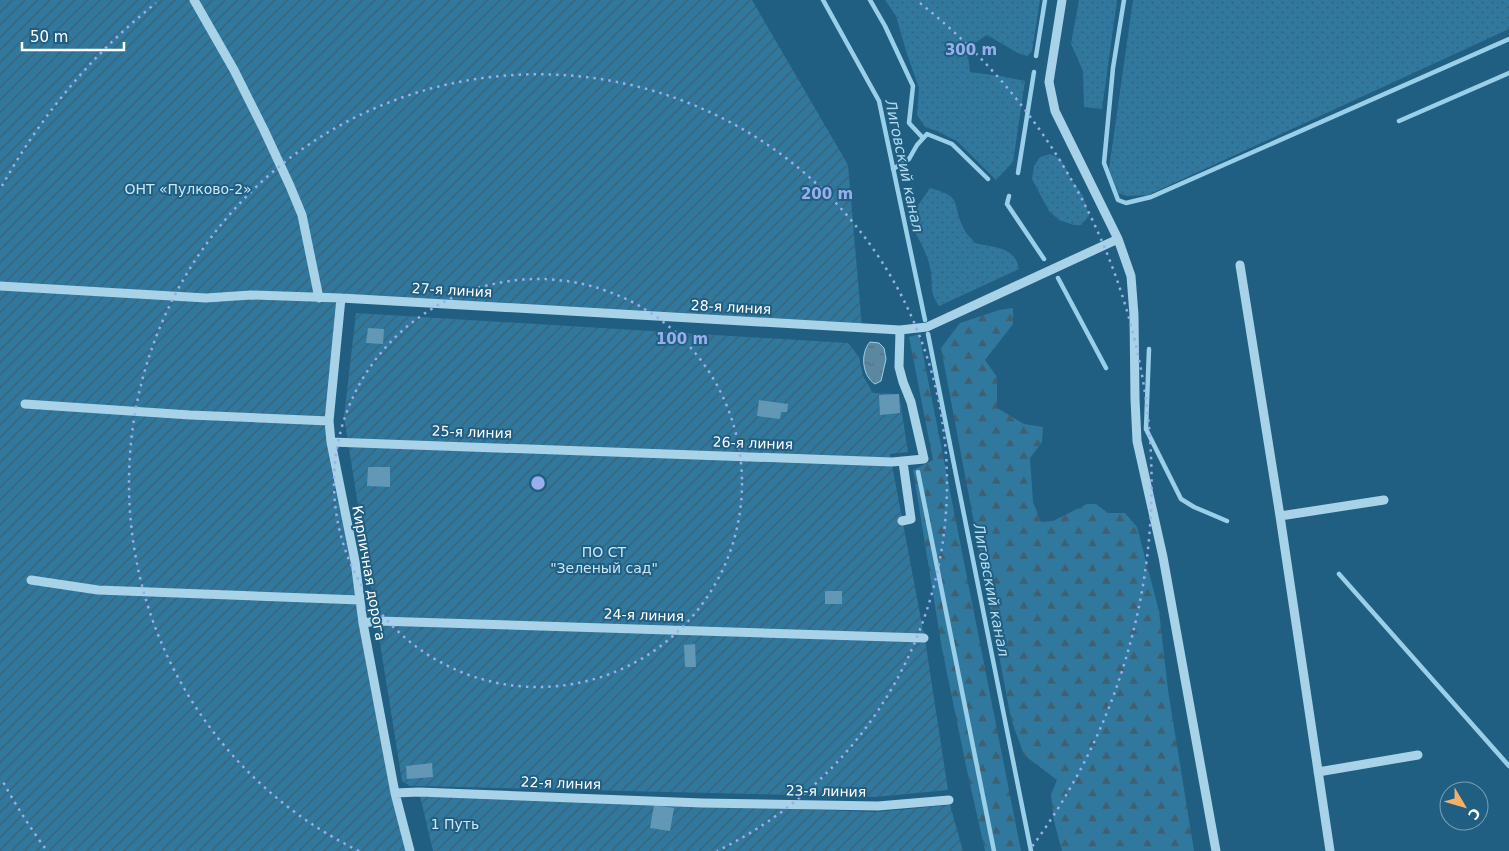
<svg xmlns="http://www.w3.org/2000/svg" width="1509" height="851" viewBox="0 0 1509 851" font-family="'DejaVu Sans',sans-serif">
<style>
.grass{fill:url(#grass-dots)}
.forest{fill:url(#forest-firs)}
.garden{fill:url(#garden-furrows)}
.water{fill:url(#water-ripples);stroke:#9acfea}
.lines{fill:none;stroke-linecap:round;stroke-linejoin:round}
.stream{stroke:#9acfea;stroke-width:4.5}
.building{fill:#6298b6}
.minor{stroke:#a7d2e8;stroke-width:9}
.ring{fill:none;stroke:#99afed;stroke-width:2.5;stroke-dasharray:2.5 5}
.labels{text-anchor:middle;stroke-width:4;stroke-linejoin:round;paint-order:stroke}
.park-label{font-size:14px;fill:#cbe7f6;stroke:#205f82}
.street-label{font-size:14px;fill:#fff;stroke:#205f82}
.water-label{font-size:15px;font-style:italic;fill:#b2dbf0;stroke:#205f82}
.centre{fill:#99afed;stroke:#205f82;stroke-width:2.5}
.ring-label{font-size:15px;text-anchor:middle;font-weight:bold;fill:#99afed;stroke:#205f82;stroke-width:4;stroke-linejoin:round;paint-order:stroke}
</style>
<defs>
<pattern id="grass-dots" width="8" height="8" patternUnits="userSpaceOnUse" patternTransform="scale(1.25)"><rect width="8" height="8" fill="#30789e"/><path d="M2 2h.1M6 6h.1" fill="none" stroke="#3f6071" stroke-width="1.8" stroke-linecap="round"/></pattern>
<pattern id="forest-firs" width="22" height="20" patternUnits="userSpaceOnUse" patternTransform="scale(1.25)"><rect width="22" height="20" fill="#30789e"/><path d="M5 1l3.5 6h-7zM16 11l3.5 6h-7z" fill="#3f6071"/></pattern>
<pattern id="garden-furrows" width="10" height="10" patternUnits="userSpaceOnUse" patternTransform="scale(1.25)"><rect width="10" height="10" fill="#30789e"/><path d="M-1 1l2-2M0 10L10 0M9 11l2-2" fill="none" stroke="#3f6071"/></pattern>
<pattern id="water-ripples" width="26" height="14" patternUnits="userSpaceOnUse" patternTransform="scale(1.25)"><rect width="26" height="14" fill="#5b87a0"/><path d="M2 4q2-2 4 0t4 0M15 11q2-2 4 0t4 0" fill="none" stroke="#556f7e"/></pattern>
</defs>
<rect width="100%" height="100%" fill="#205f82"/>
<path class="grass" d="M885 0H1040L1032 51 1027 56 1018 53 987 35 967 48 970 72 1000 76 1025 81 1013 162 996 180 957 141 937 131 925 127 917 115 919 88 907 54 896 16Z
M1079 0H1117L1102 109 1084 107 1083 71 1071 44Z
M1133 0H1509V29L1148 195 1127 196 1118 193 1109 169Z
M1050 154 1061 159 1070 177 1083 196 1089 216 1081 225H1074L1059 220 1049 211 1032 179 1034 166 1040 157Z
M930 188C963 197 951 201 963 227 965 233 971 238 975 243 994 248 1015 246 1019 269L939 306C929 291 933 288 931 272 928 253 917 236 908 220Z"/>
<path class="forest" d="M1013 308V324L985 360 997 377V408L1024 424 1043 427 1042 442 1030 458 1033 502 1041 522 1053 521 1087 504H1096L1108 513H1125L1137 527 1159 611 1168 690 1194 851H1062L1054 821 1051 795 1057 780 1024 755 1011 719 941 348 960 323 999 310Z
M919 334 1021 851H985L968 775 942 649 913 470 933 460 909 337Z"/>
<path class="garden" d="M0 0H752L848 165 862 328 342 298 329 421 410 851H0Z
M356 313 848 343 859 357 863 376 873 393 899 394 908 452 890 454 926 646 948 790 875 797 418 786H410L402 781 344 417Z
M420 796 876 812 950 805 963 851H433Z"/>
<path class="water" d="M870 342 879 343 884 348 886 359 881 381 875 384C862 376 860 353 870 342Z"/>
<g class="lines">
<path class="stream" d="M823 0 879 101 925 320
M870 0 885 26 913 86 909 123 923 138
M1124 0 1113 68 1104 163 1118 200 1126 203 1151 197 1509 39
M1036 56 1045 0
M1399 121 1509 73
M893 169 909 159 917 145 927 134 952 144 988 179
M1018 173 1034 72
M1009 196 1007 204 1044 259
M1058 278 1106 368
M928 334 1031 851
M1149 349 1146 429 1181 499 1194 507 1227 521
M918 472 994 851
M1339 574 1509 766"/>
</g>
<path class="building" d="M368 328 384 329 383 344 366 343Z
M899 394 900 413 880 415 879 395Z
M759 400 788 404 787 412H781L780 419 757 416Z
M368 467H390V487L367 486Z
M825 591H842V604H825Z
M695 644 696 667H685L684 645Z
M432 763 433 777 407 779 406 766Z
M654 805 674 808 670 831 650 828Z"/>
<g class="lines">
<path class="minor" d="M194 0 234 70 264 130 290 186 302 215 319 298
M1062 0 1049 82 1055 111 1118 239 1131 276 1134 315 1135 399 1137 441 1163 557 1216 851
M1240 265 1280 516 1330 851
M0 286 206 298 251 295 341 298 900 330 927 327 1118 239
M341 298 329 421 331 442 355 561 363 623 395 793 410 851
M25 404 190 415 329 421
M331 442 892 462 924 459 911 402 903 382 899 367 900 330
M1280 516 1384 500
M902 521 911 519 903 462
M31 580 98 590 360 600
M363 623 378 621 924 638
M1318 772 1418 755
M395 793 419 792 702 803 878 806 949 800"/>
</g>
<g class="ring">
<circle cx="538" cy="483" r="204"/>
<path d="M359 851A409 409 0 1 1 717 851"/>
<path d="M45 848A613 613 0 0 1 2 780M2 186A613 613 0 0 1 156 3M920 3A613 613 0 0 1 1031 848"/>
</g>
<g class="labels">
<g class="park-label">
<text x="188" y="194">ОНТ «Пулково-2»</text>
<text x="604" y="557">ПО СТ<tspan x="604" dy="16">"Зеленый сад"</tspan></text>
<text x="455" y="829">1 Путь</text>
</g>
<g class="street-label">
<text transform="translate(452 290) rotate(3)" y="5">27-я линия</text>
<text transform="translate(731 307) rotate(3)" y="5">28-я линия</text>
<text transform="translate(472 432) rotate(2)" y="5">25-я линия</text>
<text transform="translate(753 443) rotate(2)" y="5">26-я линия</text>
<text transform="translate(369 573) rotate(80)" y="5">Кирпичная дорога</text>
<text transform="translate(644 615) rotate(2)" y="5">24-я линия</text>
<text transform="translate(561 783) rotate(2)" y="5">22-я линия</text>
<text transform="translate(826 791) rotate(1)" y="5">23-я линия</text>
</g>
<g class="water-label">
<text transform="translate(904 166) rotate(78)" y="5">Лиговский канал</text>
<text transform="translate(991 590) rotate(79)" y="5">Лиговский канал</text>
</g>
</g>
<circle cx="538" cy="483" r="8" class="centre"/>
<g class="ring-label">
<text x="971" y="55">300 m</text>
<text x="827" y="199">200 m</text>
<text x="682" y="344">100 m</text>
</g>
<g transform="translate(1464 806) rotate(128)"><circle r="24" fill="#205f82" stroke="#799fb4"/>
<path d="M0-4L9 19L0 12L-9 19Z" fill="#f5b068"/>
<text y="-8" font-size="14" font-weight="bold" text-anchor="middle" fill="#ffffff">С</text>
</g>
<path d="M22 42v8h102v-8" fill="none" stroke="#ffffff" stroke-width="2.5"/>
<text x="30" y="42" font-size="15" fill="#ffffff" stroke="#205f82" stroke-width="4" paint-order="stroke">50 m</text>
</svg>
